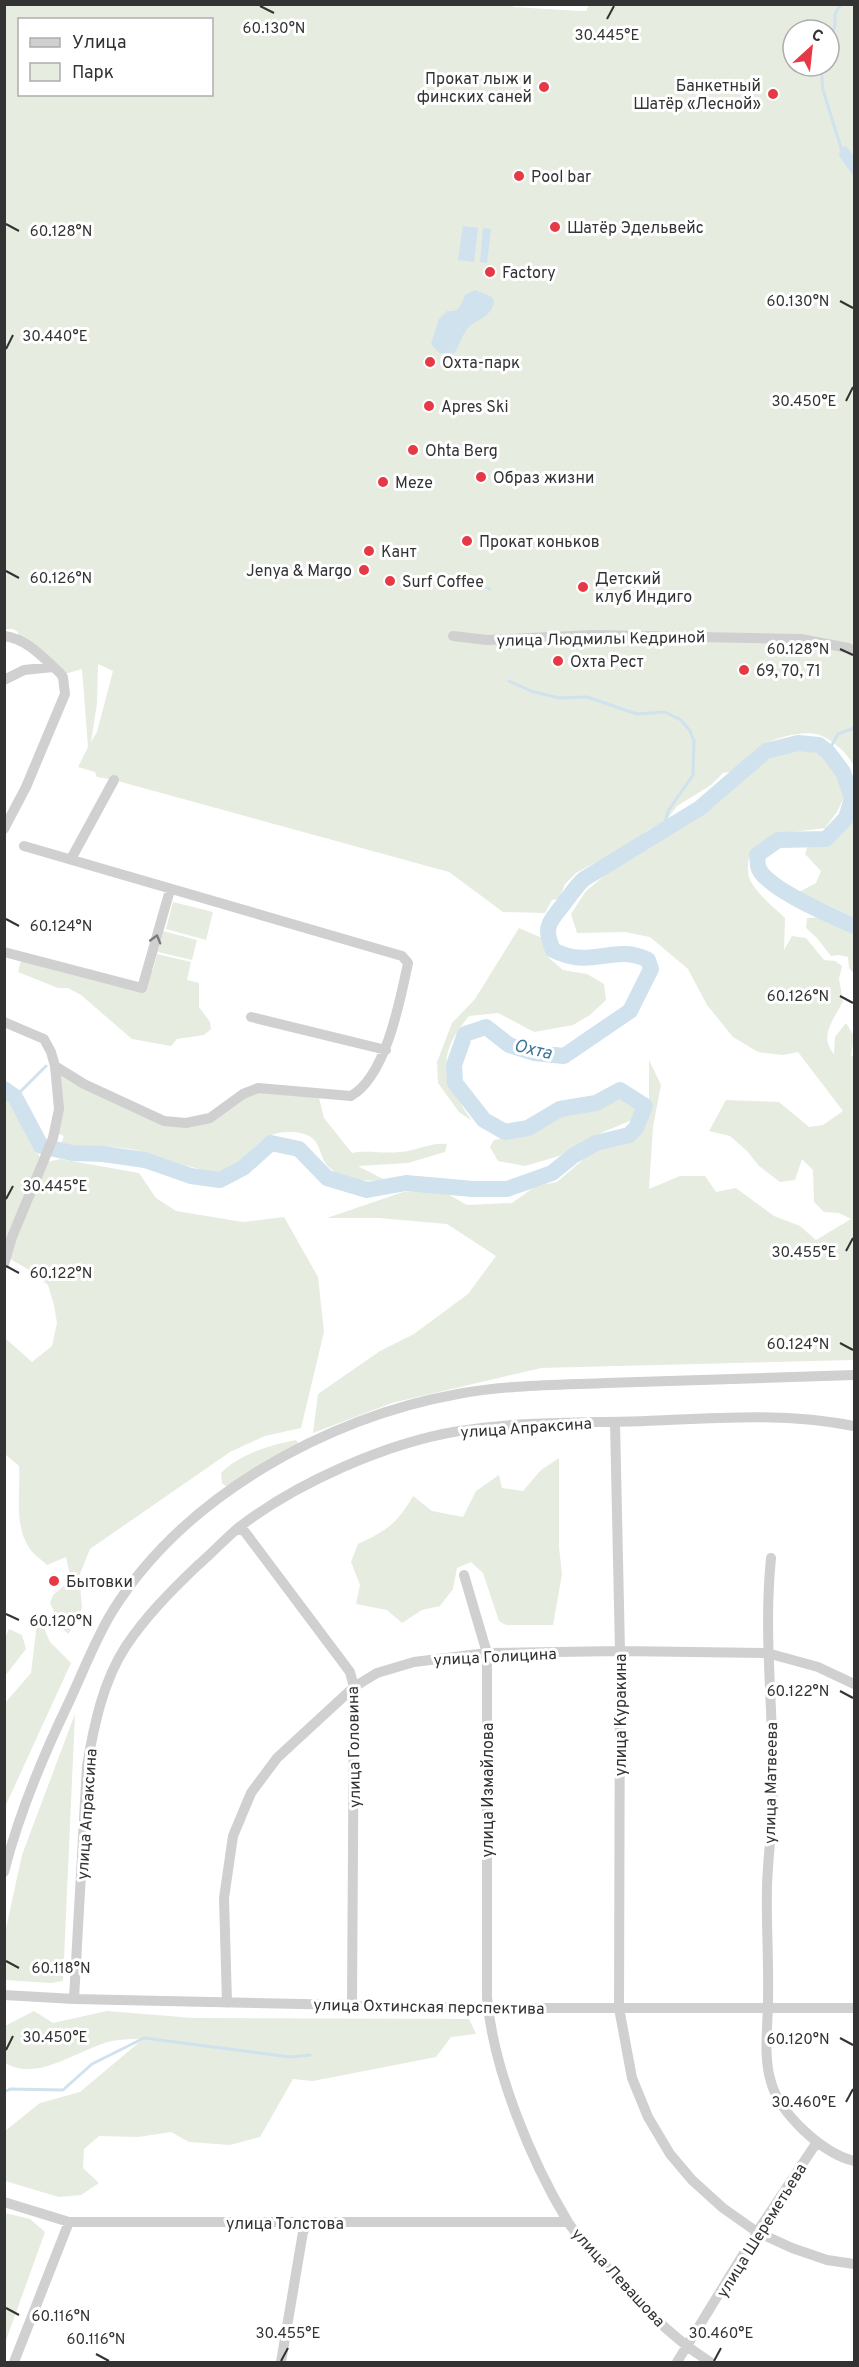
<svg xmlns="http://www.w3.org/2000/svg" width="859" height="2367" viewBox="0 0 859 2367" font-family="Overpass,sans-serif">
<style>
.green{fill:#e6ecdf;fill-rule:evenodd}
.water{fill:#cfe2ee}
.lines{fill:none;stroke-linecap:round;stroke-linejoin:round}
.stream{stroke:#cfe2ee;stroke-width:3}
.river{stroke:#cfe2ee;stroke-width:16}
.minor{stroke:#d0d0d0;stroke-width:10}
.oneway{stroke:#7a7a7a}
.ticks{fill:none;stroke:#333;stroke-width:2}
.poi-dot{fill:#e63946;stroke:#fff;stroke-width:2}
.labels{text-anchor:middle;stroke-width:6;stroke-linejoin:round;paint-order:stroke}
.poi-label{font-size:16px;fill:#333;stroke:#fff;text-anchor:start}
.street-label{font-size:16px;fill:#333;stroke:#fff}
.water-label{font-size:18px;font-style:italic;fill:#3f7597;stroke:#fff}
.ticks-label{font-size:15px;text-anchor:middle;fill:#333;stroke:#fff;stroke-width:6;stroke-linejoin:round;paint-order:stroke}
</style>
<rect width="100%" height="100%" fill="#fff"/>
<path class="green" d="M512 4 513 7 581 11H586L589 4 854 5V766C847 753 834 741 820 735 804 729 767 739 754 751 747 757 741 765 735 771L723 773 711 785 677 806 665 822 648 830 633 842 576 873 565 884 559 899 552 900 545 913 503 912 449 872 114 780 97 777 95 772 78 767 88 747 82 669 65 674 18 635V632L13 629H5V5ZM20 20H212V94H20ZM793 30H829V66H793ZM98 664 113 671 97 732 91 742 97 703Z
M795 749C825 749 834 764 848 789L837 812 825 828C802 831 747 834 748 866 748 871 748 876 750 880 758 895 773 907 785 918L784 950 792 936 806 938 824 960 835 961 842 966 839 979 843 1001C835 1018 818 1036 834 1054L835 1037 846 1023 854 1036 851 1056 854 1055V1360L541 1368 392 1403 313 1433 318 1394 380 1351 414 1334 468 1294 496 1256 447 1224 379 1218H327L403 1192 439 1189 467 1205 512 1203 536 1186 557 1182 599 1146 631 1138 649 1105V1060L661 1085 653 1127 649 1189 680 1176H705L716 1192 736 1188 774 1216 800 1226 816 1240 851 1219 839 1213 824 1212 814 1202 813 1170 802 1159 795 1180 780 1182 759 1166 747 1151 730 1136 709 1131 726 1100 779 1102 809 1127 823 1125 843 1111 798 1052 783 1055 758 1052 733 1037 707 1005 688 969 650 937 625 932 577 933 571 914 586 891 610 871 663 835 700 816 765 761 778 753Z
M854 813V917L799 892 816 883 821 871 805 854 808 845 830 844 851 824Z
M173 902 213 912 206 940 166 929Z
M824 917 854 932V974L849 968 848 957 839 955 831 956 816 937 806 928 807 918Z
M519 928 542 938 549 958 563 970 587 974 604 984 606 1000 590 1015 573 1025 534 1032 498 1013 469 1016C434 1058 443 1078 472 1121L459 1112 438 1083 437 1062 452 1023 475 999Z
M163 931 197 940 192 960 158 952Z
M157 954 191 962 187 980 199 983V1007L210 1022 211 1029 204 1035 177 1039 171 1046 132 1039 81 995 68 988H58L18 972 22 956 142 988 147 969 153 970Z
M55 1066 164 1121 210 1118 258 1088 318 1094 324 1118 352 1153C368 1150 384 1154 400 1152 417 1151 430 1142 447 1144L445 1152 408 1163 358 1166 385 1180C367 1181 347 1182 332 1170 314 1156 327 1134 292 1132 251 1130 254 1165 219 1172 211 1173 200 1169 192 1167 171 1162 151 1152 130 1149 107 1145 84 1148 61 1144L64 1136 59 1134Z
M4 1099 9 1102 43 1163 60 1159 139 1173 156 1198 176 1211 243 1222 284 1217 318 1277 324 1332 301 1428 265 1436 230 1452 90 1549 79 1576 82 1607 78 1620 68 1634 62 1628 50 1603 53 1595 71 1580 66 1557 47 1565C42 1560 34 1555 30 1549 13 1525 21 1493 19 1466L5 1454V1338L32 1362 52 1346 57 1323 54 1305 48 1285 31 1271 5 1256Z
M621 1099 631 1100 639 1105 637 1115 632 1120 601 1133 559 1156 525 1166 498 1161 490 1147 494 1140 519 1136 563 1116 603 1107Z
M296 1440 299 1444 227 1487 222 1483 221 1473C240 1454 270 1445 296 1440Z
M559 1458V1547L562 1574 553 1625H506L499 1621 483 1573 471 1562 457 1568 453 1589 440 1606 422 1610 402 1623 387 1610 356 1604 360 1585 351 1562 358 1544C386 1531 398 1523 413 1496L432 1511 463 1517 476 1491 499 1475 502 1488 523 1491 541 1470Z
M38 1615 50 1642 71 1663 5 1807V1703L31 1673Z
M9 1629 22 1635 26 1649 5 1676V1638Z
M75 1714 63 1981 51 1983 5 1980V1933L22 1855Z
M34 2011 53 2023 107 2011 193 2018 469 2019 476 2034 451 2037 436 2057 313 2081 293 2079 260 2137 230 2145 189 2142 171 2132 138 2137 99 2136 84 2149 83 2168 99 2183 81 2195 59 2197 5 2181V2131L40 2103 80 2092 143 2039C131 2039 114 2039 102 2044 72 2054 36 2081 5 2063V2026Z
M5 2213 30 2219 45 2232 5 2343Z"/>
<path class="water" d="M846 146 854 156V177L839 156 840 148Z
M463 226 478 228 474 262 458 260Z
M483 228 491 229 487 263 480 262Z
M475 290 492 297 494 302C490 320 474 319 467 329 462 336 459 344 456 351L453 354 439 353 431 344 439 319 447 311C460 313 461 304 465 295Z"/>
<g class="lines">
<path class="stream" d="M829 46 835 25V14L841 4
M821 66 823 90 842 151
M465 579 466 580
M470 581 485 587
M488 588 490 589
M509 681 531 691 559 698 587 697 637 714 665 712 681 720 690 731 694 741 693 775 668 811 663 830
M828 752 838 734 854 728
M15 1097 46 1066
M4 2092 10 2089 63 2090 92 2064 144 2038 290 2057 310 2055"/>
<path class="river" d="M4 1089 15 1097 41 1146 72 1153 103 1154 145 1160 191 1176 220 1180 243 1168 271 1143 299 1149 327 1178 367 1190 406 1183 473 1189H507L552 1173 573 1156 596 1143 629 1135 636 1128 645 1106 620 1090 596 1103 560 1109 528 1128 505 1132 484 1120 455 1083 454 1065 465 1034 486 1027 509 1045 534 1053 564 1056 630 1011 651 969 648 960C614 943 592 970 553 950 543 927 549 923 562 906 570 896 575 887 584 879L700 808 766 751 798 743 819 745 828 752 843 772 852 798 846 818 826 839 778 840 757 855C758 859 757 866 759 869 769 890 832 916 854 926"/>
<path class="minor" d="M4 636C28 639 43 658 60 673L63 677 65 694 26 787 4 829
M453 636 487 640 593 635 801 639 848 648 854 651
M4 680 24 670 53 667
M24 846 402 956 408 963C400 1001 386 1076 351 1096L258 1088 243 1094 210 1118 186 1123 164 1121 84 1084 55 1066
M71 859 114 780
M4 952 142 988 170 890
M251 1017 386 1050
M4 1022 44 1039 51 1052 55 1066 59 1109 53 1138 12 1237 4 1264
M615 1422 620 1651 619 2008 632 2078 648 2117 670 2154 692 2180 723 2208 757 2232 792 2248 827 2260 854 2264
M238 1528 245 1532 350 1672 354 1687 352 2005
M771 1558C763 1636 774 1713 773 1791 773 1823 768 1854 767 1886 766 1924 769 1962 768 2000 768 2027 763 2056 771 2082 780 2114 822 2153 854 2161
M464 1575 487 1653V1997C493 2069 531 2161 568 2222 576 2235 588 2246 598 2257 631 2295 667 2335 710 2362
M4 1872C19 1813 43 1756 69 1702 83 1672 95 1640 112 1612 183 1497 327 1417 458 1394 506 1385 557 1385 606 1383 689 1380 772 1378 854 1375
M4 1995 74 1999 488 2008H854
M74 1999 87 1766C94 1725 103 1681 126 1646 146 1616 171 1591 197 1566 211 1554 224 1540 238 1528 296 1483 386 1443 459 1431 520 1421 584 1423 645 1421 715 1418 785 1412 854 1426
M227 2003 224 1898 233 1836 251 1793 277 1758 354 1687 377 1673 414 1662 487 1653 620 1651 767 1653 818 1667 854 1684
M4 2202 69 2222H568
M14 2362 69 2222
M281 2362 303 2232 308 2223
M677 2362 757 2232 817 2142"/>
</g>
<defs><path id="oneway-chevron" d="M-2-3.5L2.5 0L-2 3.5" fill="none" stroke-width="1.6" stroke-linecap="round" stroke-linejoin="round" transform="scale(1.5)"/></defs>
<use class="oneway" href="#oneway-chevron" transform="translate(156 939) rotate(-74)"/>
<path class="ticks" d="M260 6 274 13M607 19 614 6M6 224 19 231M840 301 853 308M6 349 13 335M846 401 853 387M6 571 19 578M840 649 853 655M6 919 19 926M840 996 853 1003M6 1199 13 1186M846 1251 853 1238M6 1266 19 1273M840 1343 853 1350M6 1614 19 1620M840 1691 853 1698M6 1961 19 1968M840 2038 853 2045M6 2050 13 2036M846 2102 853 2089M6 2308 19 2315M96 2354 109 2361M281 2361 288 2348M714 2361 721 2348"/>
<g class="poi-dot">
<circle cx="544" cy="87" r="6"/>
<circle cx="773" cy="94" r="6"/>
<circle cx="519" cy="176" r="6"/>
<circle cx="555" cy="227" r="6"/>
<circle cx="490" cy="272" r="6"/>
<circle cx="430" cy="362" r="6"/>
<circle cx="429" cy="406" r="6"/>
<circle cx="413" cy="450" r="6"/>
<circle cx="481" cy="477" r="6"/>
<circle cx="383" cy="482" r="6"/>
<circle cx="467" cy="541" r="6"/>
<circle cx="369" cy="551" r="6"/>
<circle cx="364" cy="570" r="6"/>
<circle cx="390" cy="581" r="6"/>
<circle cx="583" cy="587" r="6"/>
<circle cx="558" cy="661" r="6"/>
<circle cx="744" cy="670" r="6"/>
<circle cx="54" cy="1581" r="6"/>
</g>
<g class="labels">
<g class="poi-label">
<text x="532" y="84" text-anchor="end">Прокат лыж и<tspan x="532" dy="18">финских саней</tspan></text>
<text x="761" y="91" text-anchor="end">Банкетный<tspan x="761" dy="18">Шатёр «Лесной»</tspan></text>
<text x="531" y="182">Pool bar</text>
<text x="567" y="233">Шатёр Эдельвейс</text>
<text x="502" y="278">Factory</text>
<text x="442" y="368">Охта-парк</text>
<text x="441" y="412">Apres Ski</text>
<text x="425" y="456">Ohta Berg</text>
<text x="493" y="483">Образ жизни</text>
<text x="395" y="488">Meze</text>
<text x="479" y="547">Прокат коньков</text>
<text x="381" y="557">Кант</text>
<text x="352" y="576" text-anchor="end">Jenya &amp; Margo</text>
<text x="595" y="584">Детский<tspan x="595" dy="18">клуб Индиго</tspan></text>
<text x="402" y="587">Surf Coffee</text>
<text x="570" y="667">Охта Рест</text>
<text x="756" y="676">69, 70, 71</text>
<text x="66" y="1587">Бытовки</text>
</g>
<g class="street-label">
<text transform="translate(601 638) rotate(-1)" y="6">улица Людмилы Кедриной</text>
<text transform="translate(526 1427) rotate(-4)" y="6">улица Апраксина</text>
<text transform="translate(495 1656) rotate(-3)" y="6">улица Голицина</text>
<text transform="translate(620 1715) rotate(-90)" y="6">улица Куракина</text>
<text transform="translate(353 1747) rotate(-91)" y="6">улица Головина</text>
<text transform="translate(770 1783) rotate(-89)" y="6">улица Матвеева</text>
<text transform="translate(487 1790) rotate(-90)" y="6">улица Измайлова</text>
<text transform="translate(86 1814) rotate(-86)" y="6">улица Апраксина</text>
<text transform="translate(429 2006) rotate(1)" y="6">улица Охтинская перспектива</text>
<text x="285" y="2229">улица Толстова</text>
<text transform="translate(761 2230) rotate(-58)" y="6">улица Шереметьева</text>
<text transform="translate(619 2277) rotate(47)" y="6">улица Левашова</text>
</g>
<g class="water-label">
<text transform="translate(533 1049) rotate(13)" y="6">Охта</text>
</g>
</g>
<g class="ticks-label">
<text x="274" y="33">60.130°N</text>
<text x="607" y="40">30.445°E</text>
<text x="61" y="236">60.128°N</text>
<text x="798" y="306">60.130°N</text>
<text x="55" y="341">30.440°E</text>
<text x="804" y="406">30.450°E</text>
<text x="61" y="583">60.126°N</text>
<text x="798" y="654">60.128°N</text>
<text x="61" y="931">60.124°N</text>
<text x="798" y="1001">60.126°N</text>
<text x="55" y="1191">30.445°E</text>
<text x="804" y="1257">30.455°E</text>
<text x="61" y="1278">60.122°N</text>
<text x="798" y="1349">60.124°N</text>
<text x="61" y="1626">60.120°N</text>
<text x="798" y="1696">60.122°N</text>
<text x="61" y="1973">60.118°N</text>
<text x="55" y="2042">30.450°E</text>
<text x="798" y="2044">60.120°N</text>
<text x="804" y="2107">30.460°E</text>
<text x="61" y="2321">60.116°N</text>
<text x="288" y="2338">30.455°E</text>
<text x="721" y="2338">30.460°E</text>
<text x="96" y="2344">60.116°N</text>
</g>
<rect width="859" height="2367" fill="none" stroke="#333333" stroke-width="12"/>
<rect x="18" y="18" width="195" height="78" fill="#ffffff" stroke="#adadad" stroke-width="1.5"/>
<rect x="30" y="38" width="30" height="9" fill="#d0d0d0" stroke="#adadad" stroke-width="1.5"/>
<text x="72" y="48" font-size="18" fill="#333333">Улица</text>
<rect x="30" y="63" width="30" height="18" fill="#e6ecdf" stroke="#adadad" stroke-width="1.5"/>
<text x="72" y="78" font-size="18" fill="#333333">Парк</text>
<g transform="translate(811 48) rotate(27)"><circle r="28" fill="#ffffff" stroke="#adadad" stroke-width="1.5"/>
<path d="M0-4.5L10 22L0 15L-10 22Z" fill="#e63946"/>
<text y="-9" font-size="16" font-weight="bold" text-anchor="middle" fill="#333333">С</text>
</g>
</svg>
